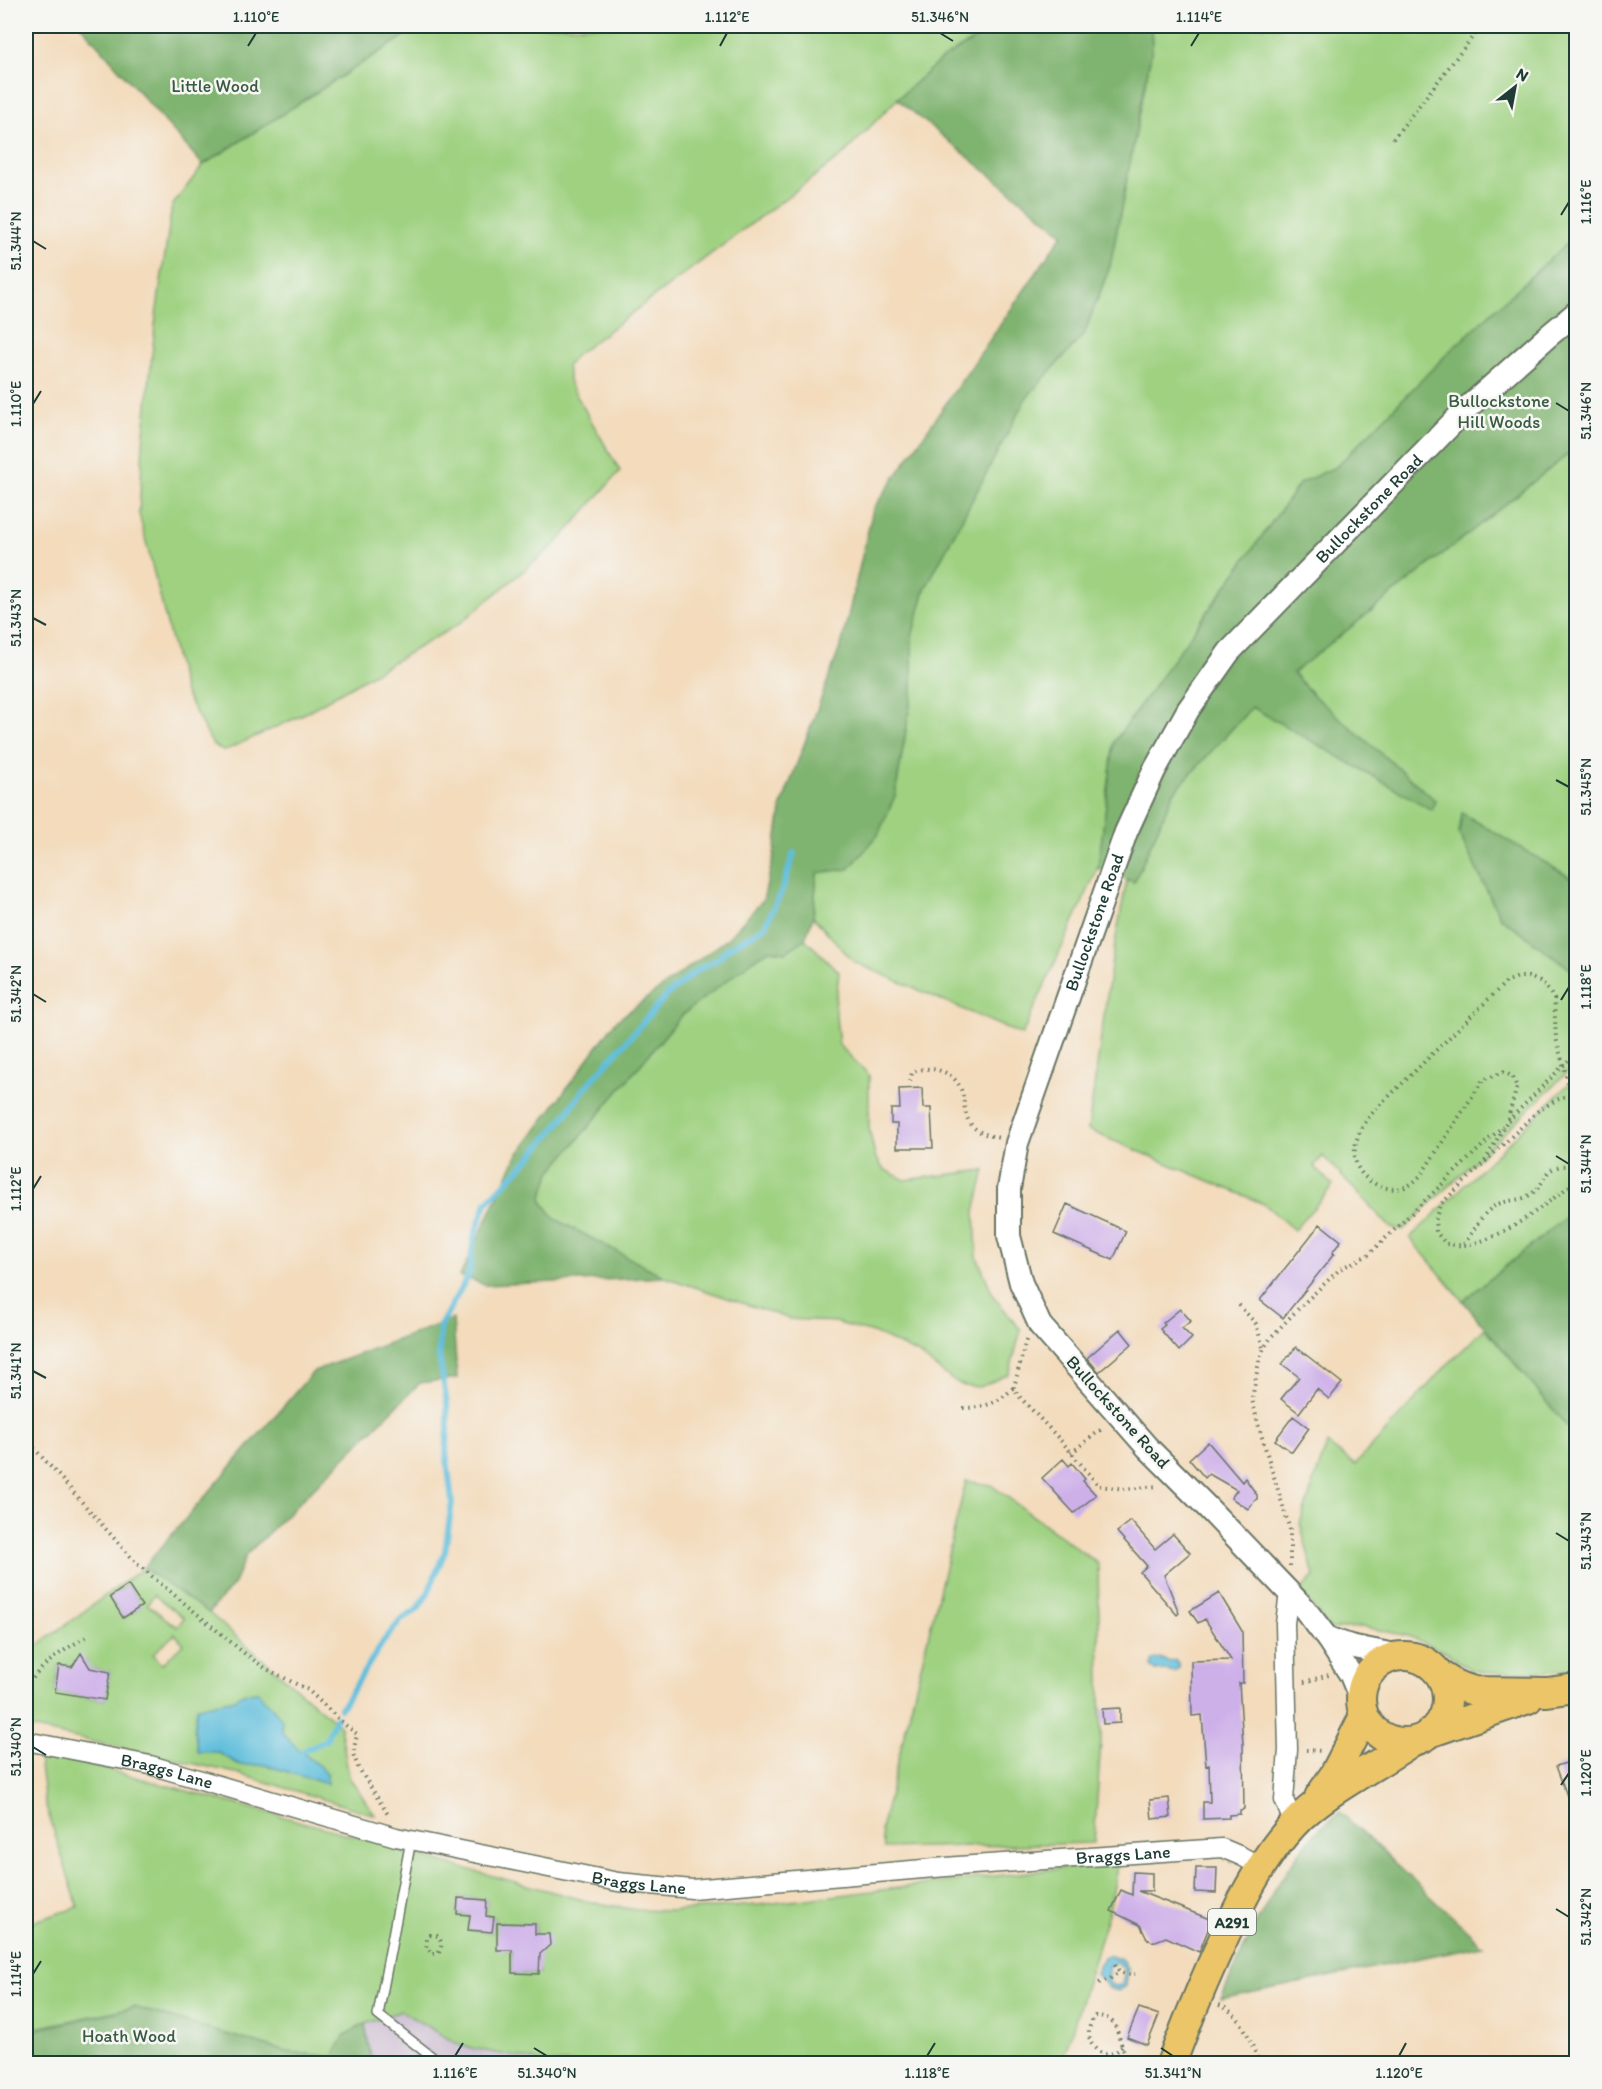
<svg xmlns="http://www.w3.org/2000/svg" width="1602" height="2089" viewBox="0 0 1602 2089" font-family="Itim,sans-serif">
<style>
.industrial{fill:#cdbed2}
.green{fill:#9fd181;stroke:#5f875a;stroke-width:1.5;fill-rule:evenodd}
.forest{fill:#7fb36f;stroke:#4f7852;stroke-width:1.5}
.water{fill:#5ebedc;stroke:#3e7e88;stroke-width:1.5;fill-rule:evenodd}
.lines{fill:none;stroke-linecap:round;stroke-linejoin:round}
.stream{stroke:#5ebedc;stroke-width:6}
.building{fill:#ceb0e9}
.service-casing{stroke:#697464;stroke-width:12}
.minor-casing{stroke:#697464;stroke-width:21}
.tertiary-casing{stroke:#697464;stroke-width:26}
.primary-casing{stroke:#697464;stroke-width:32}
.path{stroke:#697464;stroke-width:4;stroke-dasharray:1.5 4.5;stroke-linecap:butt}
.service{stroke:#fff;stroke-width:9}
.minor{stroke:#fff;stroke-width:18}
.tertiary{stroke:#fff;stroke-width:22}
.primary{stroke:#ecc569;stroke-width:28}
.ticks{fill:none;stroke:#1f3d34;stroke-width:2}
.labels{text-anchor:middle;stroke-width:5;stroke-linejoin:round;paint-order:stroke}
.shield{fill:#f6f6f2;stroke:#60746d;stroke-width:1.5}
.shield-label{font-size:16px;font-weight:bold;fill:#1f3d34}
.park-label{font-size:18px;fill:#395b43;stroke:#f6f6f2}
.street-label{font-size:18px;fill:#1f3d34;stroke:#f6f6f2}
.neatline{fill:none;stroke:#1f3d34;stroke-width:2}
.ticks-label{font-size:15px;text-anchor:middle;fill:#1f3d34}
</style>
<rect width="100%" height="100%" fill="#f6f6f2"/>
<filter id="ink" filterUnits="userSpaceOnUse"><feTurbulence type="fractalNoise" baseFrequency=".0167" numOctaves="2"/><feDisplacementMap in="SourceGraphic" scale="12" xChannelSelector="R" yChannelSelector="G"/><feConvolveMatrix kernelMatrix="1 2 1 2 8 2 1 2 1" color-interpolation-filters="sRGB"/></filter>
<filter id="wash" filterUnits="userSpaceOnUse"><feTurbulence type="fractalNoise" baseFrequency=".008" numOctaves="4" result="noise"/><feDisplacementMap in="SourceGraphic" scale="24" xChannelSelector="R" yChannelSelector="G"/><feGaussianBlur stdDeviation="1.35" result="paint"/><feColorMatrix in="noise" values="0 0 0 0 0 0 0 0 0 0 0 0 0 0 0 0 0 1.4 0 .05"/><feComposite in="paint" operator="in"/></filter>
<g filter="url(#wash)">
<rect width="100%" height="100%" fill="#f3dbbc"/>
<path class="industrial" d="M401 2011 461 2046 547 2063H372L365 2024Z"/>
<path class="green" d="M420 26H998L943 58 897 99 843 155 576 355 567 366 570 384 620 471 557 543 459 624 298 717 224 751 213 745 184 691 139 514 143 444 156 316 172 206 203 165Z
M1151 26H1576V235L1449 352 1336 467 1300 483 1114 742 1098 868 1022 1035 854 962 813 917 817 873 895 796 912 694V636L925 589 1026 398 1084 334 1110 266 1152 49Z
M1576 448V881L1463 814 1459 834 1500 917 1573 971 1576 978V1064L1403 1230 1390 1227 1323 1156 1314 1166 1333 1186 1294 1230 1264 1204 1088 1130 1112 959 1127 879 1134 882 1174 792 1252 707 1432 809 1312 694 1293 673Z
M805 939 839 972 835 1007 839 1045 869 1075V1128L875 1156 883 1169 905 1180 985 1170 975 1211 977 1257 994 1297 1021 1330 1009 1374 980 1387 964 1386 951 1379 917 1353 876 1334 835 1322 790 1319 665 1277 555 1219 541 1200 550 1173 681 1016 702 996 769 949 786 952Z
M1576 1077V1209L1463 1301 1410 1238Z
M1485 1328 1576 1437V1670L1489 1673 1471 1670 1446 1652 1408 1636 1364 1627 1330 1629 1300 1591 1314 1576 1300 1523 1327 1444 1355 1465 1445 1367Z
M966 1481 991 1485 1098 1564 1101 1741 1094 1843 884 1848 881 1830Z
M143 1568 209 1613 340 1726 349 1777 375 1815 236 1773 26 1727V1654ZM128 1585 141 1606 124 1618 110 1597ZM154 1595 184 1618 177 1627 147 1604ZM175 1634 184 1644 162 1664 153 1654ZM78 1658 84 1659 87 1663V1668L110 1672 105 1700 55 1692 59 1665 75 1667Z
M38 1751 388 1845 399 1851 587 1901 636 1910 673 1911 758 1905 1119 1861 1109 1910 1062 2063H547L461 2046 401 2011 365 2024 345 2035 333 2057 287 2052 134 2007 26 2030V1924L78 1907 45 1803ZM459 1898 487 1900 486 1916 494 1917 492 1932 469 1930 470 1915 457 1914ZM498 1923 535 1924 539 1974 512 1973V1950L497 1949Z"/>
<path class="forest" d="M81 26H420L203 165Z
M998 26H1151L1152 49 1110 266 1084 334 1026 398 925 589 912 636V694L895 796 878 835 849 869 817 873 813 917 805 939 786 952 769 950 752 961 681 1016 550 1173 541 1200 555 1219 665 1277 485 1285 460 1276 517 1156 616 1021 727 939 763 900 774 855 782 804 842 642 873 509 1063 234 897 99 943 58Z
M1576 235V448L1293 673 1312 694 1435 800 1432 810 1252 707 1174 792 1134 882 1098 868 1114 742 1300 483 1336 467 1449 352Z
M1462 813 1576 881V978L1573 971 1500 917 1459 834Z
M1576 1209V1437L1463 1301Z
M453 1319 457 1378 420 1383 246 1555 234 1583 209 1613 143 1568 314 1371Z
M1340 1812 1483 1945 1221 1999C1246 1943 1272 1884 1312 1837 1320 1827 1331 1820 1340 1812Z
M134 2007 287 2052 333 2057 345 2035 365 2024 372 2063H26V2032Z"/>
<path class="water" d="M1160 1658 1168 1662 1176 1660 1179 1665V1668L1174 1672 1167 1670 1156 1671 1151 1667 1153 1660Z
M258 1692 282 1719C282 1724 281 1729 283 1733 287 1742 318 1764 327 1773V1784L265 1765H240L217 1752H198L194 1729 197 1707 235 1699 245 1693Z
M1108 1955 1121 1960 1128 1969 1126 1986 1119 1991 1109 1988 1096 1974 1103 1957ZM1116 1963 1124 1969C1125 1976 1125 1983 1118 1986L1112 1985 1108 1981V1966Z"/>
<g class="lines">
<path class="stream" d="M341 1708 383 1642 401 1620 417 1610 428 1593 445 1551 452 1502 446 1451 448 1429 447 1404 439 1355 440 1326 469 1274 474 1237 486 1203 530 1158 562 1120 584 1089 667 995 696 971 719 958 727 949 764 927 781 893 794 853
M303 1751 326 1740 336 1717"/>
</g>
<g id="blocks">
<path class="building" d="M922 1088 923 1108H931L933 1148H897V1124H891V1109H900L899 1089Z
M1067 1204 1126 1231 1113 1260 1054 1234Z
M1320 1224 1341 1241 1332 1253 1334 1254 1283 1318 1260 1300Z
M1180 1309 1191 1321 1182 1328 1192 1338 1179 1351 1160 1329 1165 1325 1163 1323Z
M1120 1329 1132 1344 1099 1372 1087 1358Z
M1296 1347 1342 1383 1329 1399 1317 1389 1299 1413 1281 1399 1299 1377 1282 1364Z
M1293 1416 1309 1428 1292 1452 1275 1440Z
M1208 1442 1242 1482 1245 1478 1257 1495V1499L1254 1501 1248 1509 1231 1498 1237 1490 1209 1474 1205 1478 1189 1459Z
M1063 1459 1069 1466 1072 1463 1085 1479 1083 1481 1096 1495 1074 1513 1042 1478Z
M1131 1521 1155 1549 1173 1534 1190 1553 1164 1575 1179 1613 1177 1615 1140 1572 1147 1566 1117 1532Z
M128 1585 142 1606 123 1618 110 1597Z
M1219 1593 1242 1631 1243 1683H1239L1243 1744 1244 1809 1240 1810V1814L1229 1815V1818L1203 1819V1802H1210L1209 1765 1206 1766 1202 1715 1192 1716 1191 1661 1231 1660 1205 1619 1198 1623 1190 1611Z
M81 1653 90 1668 110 1672 105 1700 55 1692 59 1665 72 1667Z
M1120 1708V1723L1103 1724 1102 1709Z
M1576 1760V1811L1573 1812 1556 1766Z
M1169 1798 1171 1817 1152 1819 1150 1800Z
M1196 1868H1217L1216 1893 1195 1892Z
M1133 1872 1152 1873V1891H1138L1212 1920 1199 1952 1166 1937 1153 1942 1147 1939 1140 1925 1111 1911 1121 1890 1132 1895Z
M458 1898 487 1900 486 1916 494 1917 492 1932 468 1930 470 1915 457 1914Z
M497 1923 535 1924V1934H549L550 1945 540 1954 539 1974 512 1973V1950H497Z
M1139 2008 1159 2015 1147 2045 1127 2037Z"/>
</g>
</g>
<g filter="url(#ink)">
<use href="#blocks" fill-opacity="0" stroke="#697464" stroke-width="1.5"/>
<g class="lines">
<defs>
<path id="service" d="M411 1840 378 2015 441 2064"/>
<g id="minor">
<path d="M1289 1593 1285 1623 1288 1750 1284 1800 1294 1824"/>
<path id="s1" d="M26 1741 150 1765 396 1837 618 1882 692 1889 958 1866 1222 1848 1241 1856 1262 1867"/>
</g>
<g id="tertiary">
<path d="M1327 1638 1350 1646 1399 1656"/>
<path id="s2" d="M1360 1697 1351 1675 1327 1638 1304 1608 1209 1509 1147 1447 1040 1325 1021 1283 1009 1236V1189L1017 1143 1126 832 1154 771 1188 710 1229 652 1467 408 1547 337 1576 313"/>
</g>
<path id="primary" d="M1361 1699a43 43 0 1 1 86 0a43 43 0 1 1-86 0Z
M1440 1675 1456 1685 1474 1691 1547 1692 1576 1688
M1429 1733 1528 1699
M1319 1797 1334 1775 1364 1716
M1171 2064C1188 2019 1206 1976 1226 1933 1244 1895 1264 1856 1293 1825 1323 1792 1376 1767 1413 1741"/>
</defs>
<use href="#service" class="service-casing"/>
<use href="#minor" class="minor-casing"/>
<use href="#tertiary" class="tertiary-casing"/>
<use href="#primary" class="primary-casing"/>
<path class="path" d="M1393 139 1481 26
M910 1081 912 1073C927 1064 952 1070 960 1087 966 1100 962 1110 970 1123 977 1133 988 1135 999 1138
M1576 1095 1571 1094 1556 1100 1538 1111 1440 1205 1435 1220 1436 1232 1446 1244C1452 1244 1459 1246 1465 1245 1503 1240 1547 1203 1576 1181
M1508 1121 1576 1053
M1485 1161 1507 1121 1517 1087 1512 1076 1503 1072 1483 1080 1421 1175C1415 1181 1410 1186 1402 1188 1382 1192 1358 1179 1355 1158 1353 1140 1363 1124 1374 1111L1506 982 1518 977H1528L1540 981 1546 986 1554 999 1556 1038 1571 1094
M1464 1244C1475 1230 1483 1209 1501 1203 1510 1200 1521 1200 1528 1196 1552 1182 1536 1165 1576 1165
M1239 1305 1256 1324 1263 1348
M1026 1340 1014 1387 1017 1394 1064 1444 1099 1486 1126 1489 1158 1486
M963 1408C984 1408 999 1403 1014 1387
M26 1439 136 1563 244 1653 265 1668 308 1690 344 1724 357 1734 353 1754 358 1767 389 1816
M1071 1453 1103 1428
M1290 1566V1530L1258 1424 1252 1399 1259 1361 1264 1348 1272 1336 1299 1308 1340 1269 1368 1255 1503 1126
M1304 1682 1329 1675
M26 1688C40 1665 62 1651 86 1637
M1306 1750 1323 1751
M430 1935 437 1936C443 1942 442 1948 438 1954H433L426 1947 427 1939Z
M1115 1964C1118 1973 1126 1976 1135 1974
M1099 1983 1111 1978 1119 1972
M1219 2005C1243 2014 1250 2041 1260 2064
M1122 2046C1106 2067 1076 2042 1095 2016 1117 2016 1116 2030 1122 2046 1124 2052 1128 2058 1131 2064"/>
<use href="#service" class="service"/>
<use href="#minor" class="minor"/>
<use href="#tertiary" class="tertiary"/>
<use href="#primary" class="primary"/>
</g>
</g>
<path class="ticks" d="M940 33 953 41M248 46 256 33M720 46 727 33M1191 46 1199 33M1561 215 1569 202M33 241 46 249M1556 403 1569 411M33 404 41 391M33 618 46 625M1556 780 1569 787M33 994 46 1002M1561 1000 1569 987M1556 1156 1569 1164M33 1189 41 1176M33 1371 46 1378M1556 1533 1569 1541M33 1747 46 1755M1561 1785 1569 1773M1556 1909 1569 1917M33 1974 41 1961M534 2048 547 2056M1161 2048 1173 2056M455 2056 463 2043M927 2056 935 2043M1399 2056 1406 2043"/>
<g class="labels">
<rect class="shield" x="1208" y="1909" width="48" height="26" rx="4.5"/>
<g class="shield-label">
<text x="1232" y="1928">A291</text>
</g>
<g class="park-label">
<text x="215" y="92">Little Wood</text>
<text x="1499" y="407">Bullockstone<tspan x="1499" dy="21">Hill Woods</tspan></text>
<text x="129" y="2042">Hoath Wood</text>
</g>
<g class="street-label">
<text dy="6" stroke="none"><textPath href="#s2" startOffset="1419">Bullockstone Road</textPath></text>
<text dy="6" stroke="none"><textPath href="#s2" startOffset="915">Bullockstone Road</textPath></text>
<text transform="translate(1118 1412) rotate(48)" y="6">Bullockstone Road</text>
<text dy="6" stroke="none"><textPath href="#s1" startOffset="144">Braggs Lane</textPath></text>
<text dy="6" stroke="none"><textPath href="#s1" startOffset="1116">Braggs Lane</textPath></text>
<text dy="6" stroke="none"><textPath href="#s1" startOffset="630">Braggs Lane</textPath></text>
</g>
</g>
<rect width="1602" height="2089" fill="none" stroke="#f6f6f2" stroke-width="66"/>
<g transform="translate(1515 87) rotate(31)" stroke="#f6f6f2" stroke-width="4.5" paint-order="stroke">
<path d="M0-4.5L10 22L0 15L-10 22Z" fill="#1f3d34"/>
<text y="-9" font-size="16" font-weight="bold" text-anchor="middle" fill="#1f3d34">N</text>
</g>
<rect x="33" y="33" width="1536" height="2023" class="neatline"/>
<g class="ticks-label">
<text x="256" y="22">1.110°E</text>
<text x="727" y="22">1.112°E</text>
<text x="940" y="22">51.346°N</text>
<text x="1199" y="22">1.114°E</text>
<text transform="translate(1586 202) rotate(-90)" y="5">1.116°E</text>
<text transform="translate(16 241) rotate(-90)" y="5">51.344°N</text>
<text transform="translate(16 404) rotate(-90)" y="5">1.110°E</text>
<text transform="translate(1586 411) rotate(-90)" y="5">51.346°N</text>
<text transform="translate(16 618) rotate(-90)" y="5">51.343°N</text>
<text transform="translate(1586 787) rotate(-90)" y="5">51.345°N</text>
<text transform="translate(1586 987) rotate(-90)" y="5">1.118°E</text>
<text transform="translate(16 994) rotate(-90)" y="5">51.342°N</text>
<text transform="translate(1586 1164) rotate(-90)" y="5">51.344°N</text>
<text transform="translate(16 1189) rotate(-90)" y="5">1.112°E</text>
<text transform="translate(16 1371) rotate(-90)" y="5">51.341°N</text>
<text transform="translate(1586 1541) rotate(-90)" y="5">51.343°N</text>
<text transform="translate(16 1747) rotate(-90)" y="5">51.340°N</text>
<text transform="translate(1586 1773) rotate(-90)" y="5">1.120°E</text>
<text transform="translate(1586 1917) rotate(-90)" y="5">51.342°N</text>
<text transform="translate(16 1974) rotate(-90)" y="5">1.114°E</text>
<text x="455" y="2078">1.116°E</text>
<text x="547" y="2078">51.340°N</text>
<text x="927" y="2078">1.118°E</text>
<text x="1173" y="2078">51.341°N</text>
<text x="1399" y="2078">1.120°E</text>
</g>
</svg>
